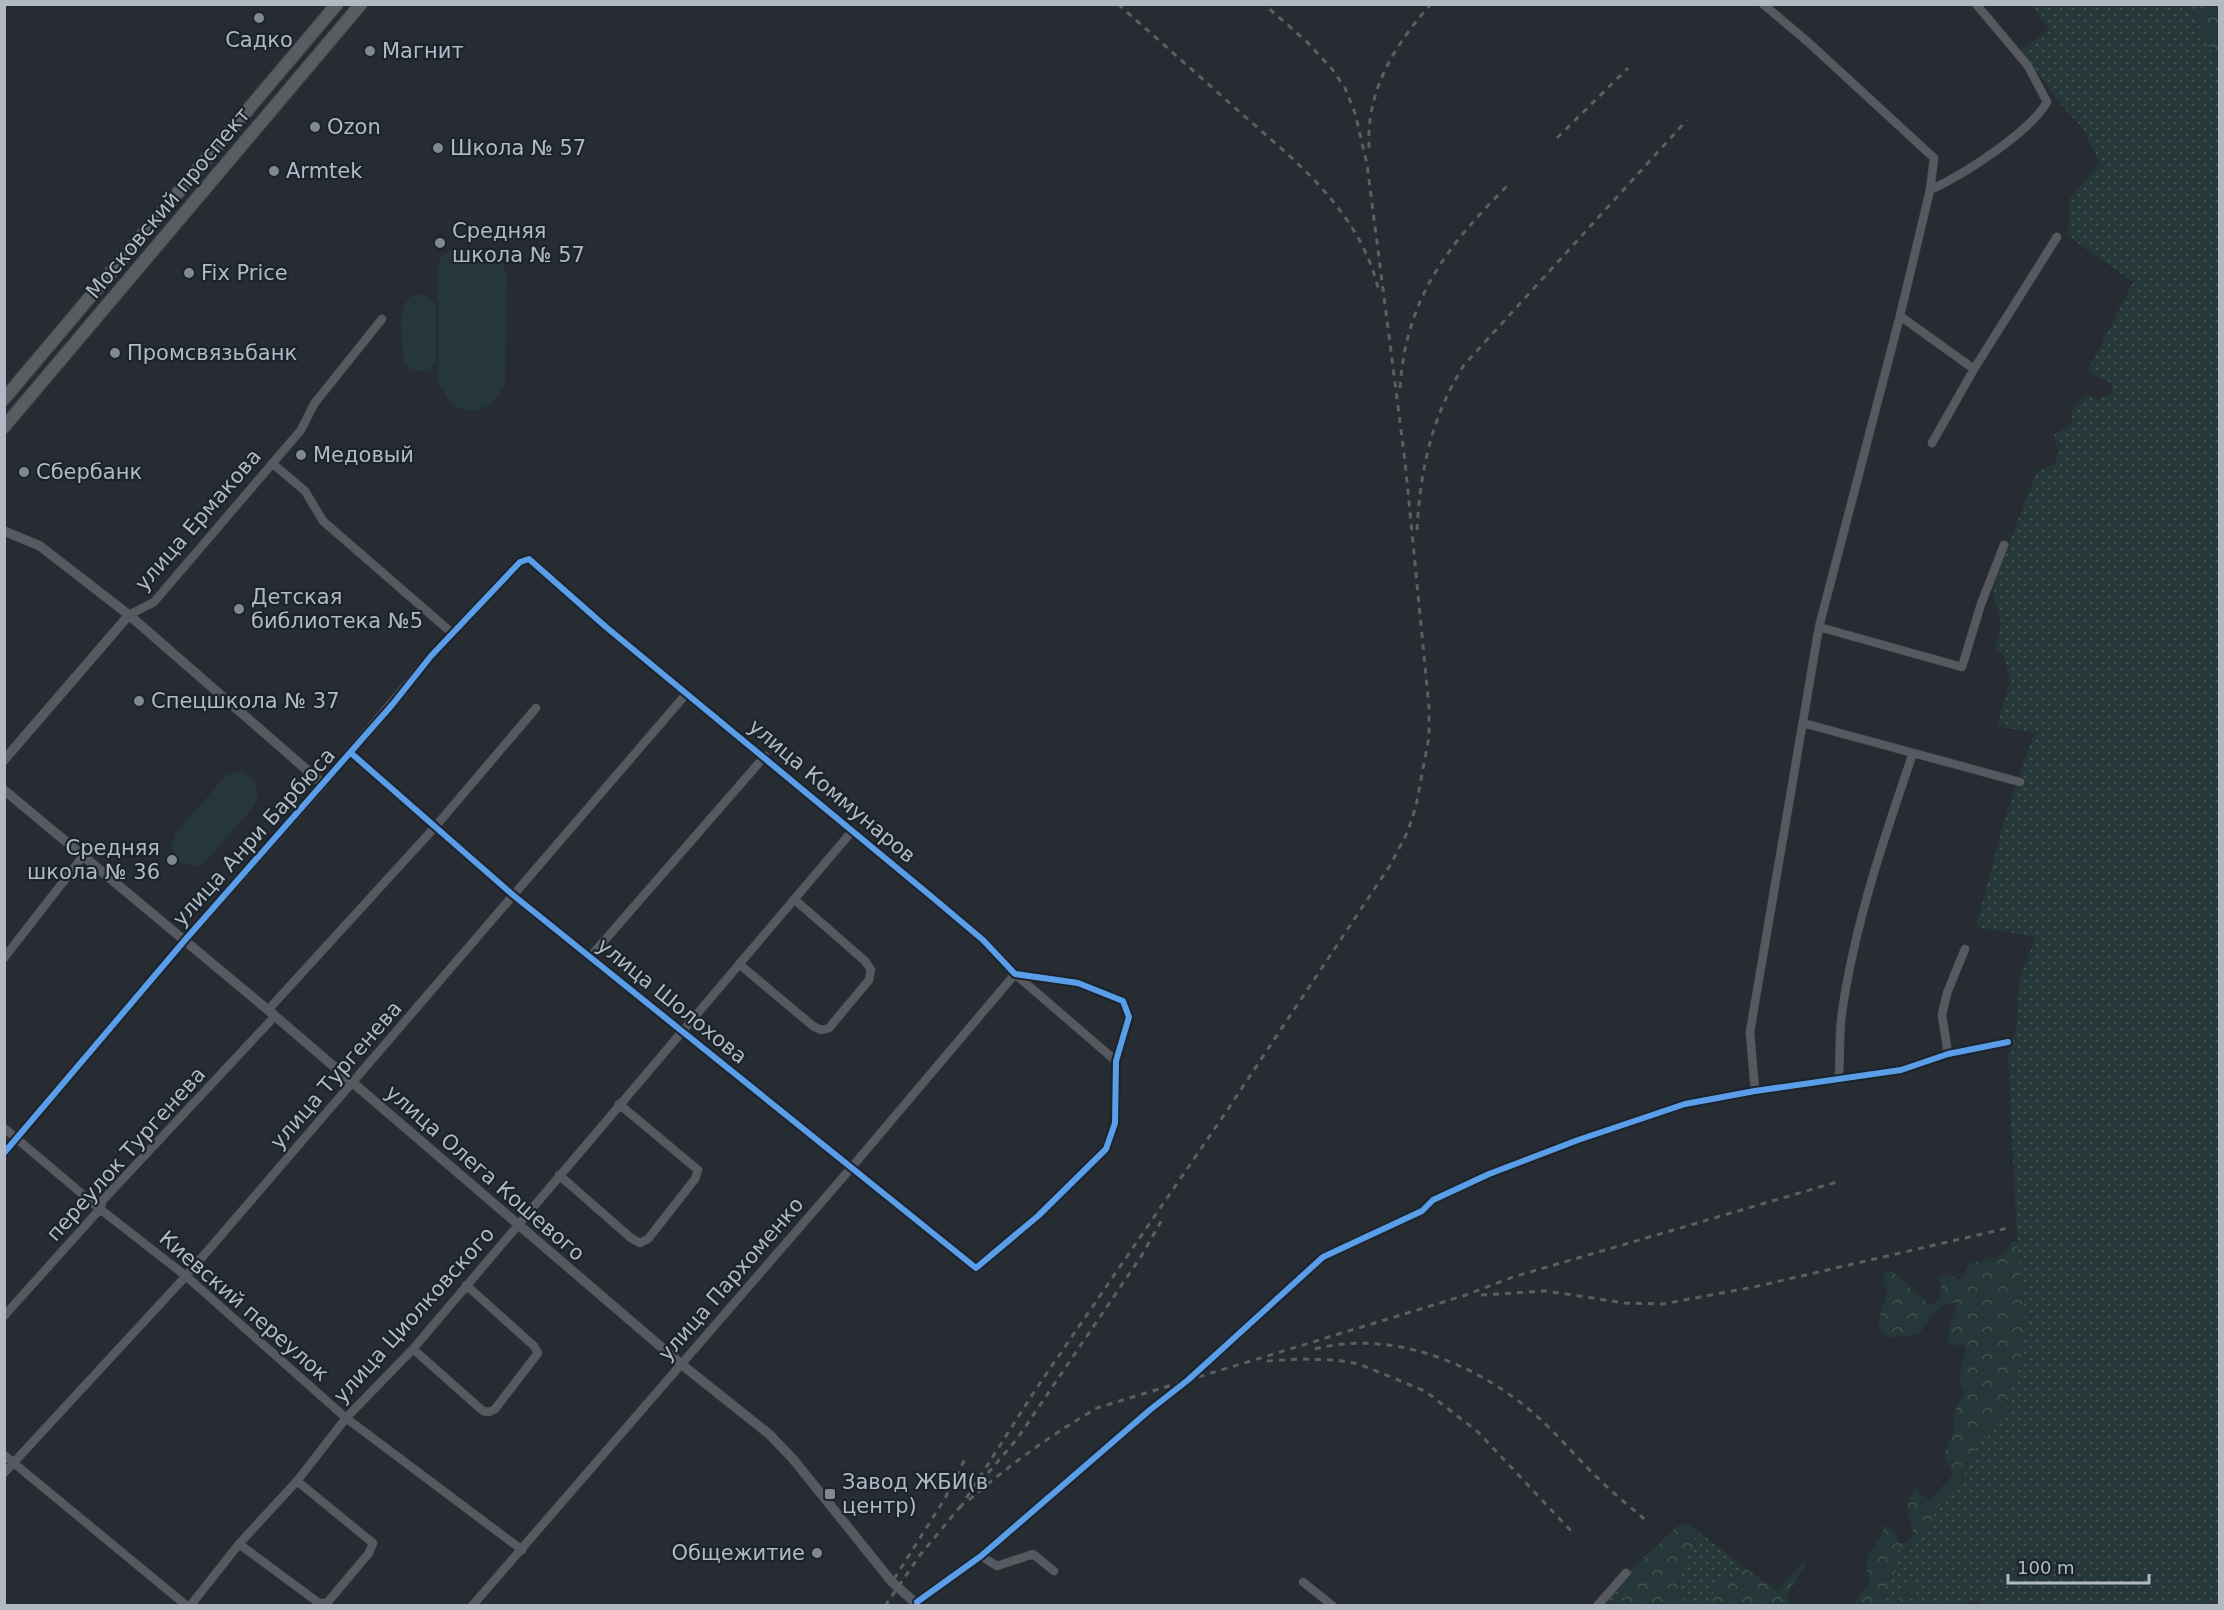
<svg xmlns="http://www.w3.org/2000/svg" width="2224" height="1610" viewBox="0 0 2224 1610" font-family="'DejaVu Sans',sans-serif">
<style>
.grass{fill:url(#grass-dots)}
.forest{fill:url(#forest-crowns)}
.garden{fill:#253738}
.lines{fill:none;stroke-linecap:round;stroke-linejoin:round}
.minor-casing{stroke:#44484d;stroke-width:9}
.tertiary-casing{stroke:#44484d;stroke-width:10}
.primary-casing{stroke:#44494f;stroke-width:14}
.minor{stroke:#565a60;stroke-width:8}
.tertiary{stroke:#565a60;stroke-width:9}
.primary{stroke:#585d62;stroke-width:12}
.rail{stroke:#5a5f64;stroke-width:3;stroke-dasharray:6 6;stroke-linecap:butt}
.cycleway-casing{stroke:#1b232c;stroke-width:10}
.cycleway{stroke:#5a9eea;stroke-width:6}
.poi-dot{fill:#808891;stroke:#1b232c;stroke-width:2}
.labels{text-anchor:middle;stroke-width:4.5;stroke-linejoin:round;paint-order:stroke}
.poi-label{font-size:21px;fill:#b0b9c4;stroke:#1b232c;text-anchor:start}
.street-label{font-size:21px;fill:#b0b9c4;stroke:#1b232c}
</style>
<defs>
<pattern id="grass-dots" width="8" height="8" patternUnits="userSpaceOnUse" patternTransform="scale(1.5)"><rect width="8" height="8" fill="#253738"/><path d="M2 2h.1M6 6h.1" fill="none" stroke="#425253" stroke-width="1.8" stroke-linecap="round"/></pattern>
<pattern id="forest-crowns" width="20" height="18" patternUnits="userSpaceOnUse" patternTransform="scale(1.5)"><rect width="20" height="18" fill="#253738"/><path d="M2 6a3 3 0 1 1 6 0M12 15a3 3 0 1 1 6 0" fill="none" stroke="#425253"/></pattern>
</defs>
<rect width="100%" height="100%" fill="#272c32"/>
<path class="grass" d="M2031 5H2189L2220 67 2219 1605 1982 1606 1976 1601 1959 1605H1905L1917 1592 1911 1586 1893 1605H1885L1890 1581 1898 1567 1893 1552 1907 1548 1925 1534 1938 1506 1964 1475 1980 1441 2003 1419 2011 1396V1381L2020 1368 2026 1328 2017 1242 2008 1054 2017 1024 2020 976 2036 937 1976 927 2004 821 2034 733 1997 726 2010 681 2004 655 1995 650 2001 622 1993 593 1999 569 2037 471 2056 463 2058 450 2054 435 2072 424 2071 411 2086 394 2097 400 2112 393V383L2087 372 2133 282 2068 236 2070 198 2100 163 2081 126 2061 105 2021 50 2049 29Z
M1694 1528 1745 1568 1734 1578 1719 1580 1713 1605H1685C1676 1577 1674 1571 1696 1548Z
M1631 1569 1620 1588 1629 1605H1613L1611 1602 1594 1606Z"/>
<path class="forest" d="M2189 5H2219V67Z
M2013 1241 2017 1242 2026 1328 2020 1368 2011 1381V1396L2003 1419 1980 1441 1964 1475 1938 1506 1925 1534 1907 1548 1893 1552 1898 1567 1890 1581 1885 1605H1852L1870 1583C1859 1553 1879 1548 1885 1525L1893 1530 1899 1543H1905L1914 1534C1908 1516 1903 1506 1915 1489L1929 1500 1953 1475 1944 1456C1947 1449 1950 1441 1952 1434 1955 1418 1953 1406 1965 1394L1959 1376 1966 1351 1962 1343 1955 1346 1948 1343 1949 1327 1957 1303C1938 1302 1929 1320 1919 1334L1887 1338 1878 1323 1888 1290 1884 1282 1883 1274 1891 1270 1930 1305 1939 1301 1942 1285 1937 1278 1944 1273 1961 1280 1969 1264 2002 1255Z
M1685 1523 1694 1528 1696 1548C1674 1571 1676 1577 1685 1605H1629L1620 1588 1631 1569 1678 1526Z
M1804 1562 1806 1565 1786 1595 1792 1605H1713V1586L1719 1580 1734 1578 1745 1568 1777 1591Z
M1911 1586 1917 1592 1905 1605H1893Z"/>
<path class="garden" d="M475 248C492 252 501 257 507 274L505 386 491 405 472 411 463 410 448 400 438 383V265L442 255 451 251Z
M413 295H426L436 304V362L429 371H411L404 363C403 343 393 307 413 295Z
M239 771C257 776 262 792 253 807L204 863 196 867 179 862 171 847 175 834 226 775Z"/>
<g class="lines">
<defs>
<path id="minor" d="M1930 190C1963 175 2029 133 2047 102L2028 66 1976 4
M1900 316 1974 369
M1932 443 1974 369 2057 237
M272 463 305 491 323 521 452 633
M129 615 154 602 301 430 314 404 382 319
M1819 627 1962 667 1981 604 2004 545
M1803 723 2020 782
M323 784 431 656 520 562 529 559 606 627 932 897 983 940 1015 974 1078 983 1123 1001 1129 1017 1116 1061 1115 1123 1106 1149 1038 1216 976 1268 513 895 351 753
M591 956 765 756
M4 958 84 855
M739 964 813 1026 821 1030 829 1028 869 980 871 970 865 961 794 899
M268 1010 435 827 536 708
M1948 1054 1942 1015 1947 993 1965 949
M1839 1080C1840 1058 1839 1034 1842 1012 1855 923 1884 838 1913 753
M1755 1091 1750 1032 1819 627 1900 316 1930 190 1934 158 1808 42 1763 4
M4 1128 100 1209 186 1276 346 1418 522 1550
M4 1153 185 940
M559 1175 631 1238 640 1243 648 1239 695 1179 698 1170 619 1104
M4 1316 100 1209 103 1200 275 1016
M413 1349 483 1411 489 1412 495 1409 538 1353 534 1346 466 1285
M4 1455 187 1606
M4 1473 186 1276 687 693
M239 1544 319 1603H327L369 1553 373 1543 297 1481
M981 1556 997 1566 1033 1554 1054 1571
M1303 1582 1333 1606
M917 1602 981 1556 1151 1409 1188 1380 1323 1257 1422 1211 1433 1200 1489 1174 1578 1140 1685 1104 1755 1091 1901 1070 1948 1054 2008 1042
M190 1606 239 1544 297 1481 346 1418 413 1349 853 830
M472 1606 851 1168 1015 974 1116 1061
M1597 1606 1626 1573"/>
<path id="tertiary" d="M4 531 40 546 129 615 323 784 185 940
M4 760 129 615
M4 790 268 1010 681 1364 769 1434 793 1459 892 1582 919 1606"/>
<path id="primary" d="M4 399 337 4
M4 427 361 4"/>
</defs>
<use href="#minor" class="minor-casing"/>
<use href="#tertiary" class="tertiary-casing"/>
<use href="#primary" class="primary-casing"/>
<use href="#minor" class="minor"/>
<use href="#tertiary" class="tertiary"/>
<use href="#primary" class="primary"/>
<path class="rail" d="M1118 4C1157 39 1196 73 1235 108 1292 158 1359 209 1378 288
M1557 138 1628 68
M1369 148C1366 91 1394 46 1431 4
M1400 388C1406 298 1447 246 1508 185
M1417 530C1420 470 1432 416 1464 365L1687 120
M1481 1295 1546 1291 1625 1303 1663 1304 1754 1287 2008 1228
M1315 1349C1388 1330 1467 1360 1525 1406 1554 1429 1576 1458 1603 1483 1616 1496 1631 1507 1644 1519
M1267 1361 1299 1359 1336 1360 1359 1364 1425 1391 1478 1432 1573 1533
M988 1473 1017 1439 1142 1255 1164 1216
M969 1500C1009 1465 1051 1435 1097 1408L1463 1296 1513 1277 1837 1182
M960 1508 1036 1389 1222 1118 1391 864 1408 831 1416 806 1429 737V707L1405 461 1367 164 1355 113 1345 88 1332 69 1307 42 1264 4
M894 1579 944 1500 965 1459
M885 1606 920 1555 965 1501"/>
<defs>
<path id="cycleway" d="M4 1153 185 940 392 705 431 656 520 562 529 559 606 627 932 897 983 940 1015 974 1078 983 1123 1001 1129 1017 1116 1061 1115 1123 1106 1149 1038 1216 976 1268 513 895 351 753
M917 1602 981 1556 1151 1409 1188 1380 1323 1257 1422 1211 1433 1200 1489 1174 1578 1140 1685 1104 1755 1091 1901 1070 1948 1054 2008 1042"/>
</defs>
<use href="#cycleway" class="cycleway-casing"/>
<use href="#cycleway" class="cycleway"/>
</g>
<g class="poi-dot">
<circle cx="259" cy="18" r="6"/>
<circle cx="370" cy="51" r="6"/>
<circle cx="315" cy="127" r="6"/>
<circle cx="438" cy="148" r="6"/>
<circle cx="274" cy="171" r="6"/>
<circle cx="440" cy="243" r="6"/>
<circle cx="189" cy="273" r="6"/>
<circle cx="115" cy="353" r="6"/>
<circle cx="301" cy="455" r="6"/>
<circle cx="24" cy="472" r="6"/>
<circle cx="239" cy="609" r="6"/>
<circle cx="139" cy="701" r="6"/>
<circle cx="172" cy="860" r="6"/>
<rect x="824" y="1488" width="12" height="12" rx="3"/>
<circle cx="817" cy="1553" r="6"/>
</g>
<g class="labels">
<g class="poi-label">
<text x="259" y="47" text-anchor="middle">Садко</text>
<text x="382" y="58">Магнит</text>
<text x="327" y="134">Ozon</text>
<text x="450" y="155">Школа № 57</text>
<text x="286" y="178">Armtek</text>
<text x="452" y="238">Средняя<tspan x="452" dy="24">школа № 57</tspan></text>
<text x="201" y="280">Fix Price</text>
<text x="127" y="360">Промсвязьбанк</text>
<text x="313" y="462">Медовый</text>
<text x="36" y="479">Сбербанк</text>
<text x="251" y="604">Детская<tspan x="251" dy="24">библиотека №5</tspan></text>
<text x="151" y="708">Спецшкола № 37</text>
<text x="160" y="855" text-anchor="end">Средняя<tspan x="160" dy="24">школа № 36</tspan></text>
<text x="842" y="1489">Завод ЖБИ(в<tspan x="842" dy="24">центр)</tspan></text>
<text x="805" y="1560" text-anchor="end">Общежитие</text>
</g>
<g class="street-label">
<text transform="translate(168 203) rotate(-50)" y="7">Московский проспект</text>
<text transform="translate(198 520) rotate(-49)" y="7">улица Ермакова</text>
<text transform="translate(832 791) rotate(40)" y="7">улица Коммунаров</text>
<text transform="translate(254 837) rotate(-48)" y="7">улица Анри Барбюса</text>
<text transform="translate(672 1001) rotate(39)" y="7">улица Шолохова</text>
<text transform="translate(336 1075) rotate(-49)" y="7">улица Тургенева</text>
<text transform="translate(126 1154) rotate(-48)" y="7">переулок Тургенева</text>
<text transform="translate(485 1173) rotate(41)" y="7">улица Олега Кошевого</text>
<text transform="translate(731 1279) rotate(-49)" y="7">улица Пархоменко</text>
<text transform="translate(244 1306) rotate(41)" y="7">Киевский переулок</text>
<text transform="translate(414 1315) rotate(-48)" y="7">улица Циолковского</text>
</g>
</g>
<rect width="2224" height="1610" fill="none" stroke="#b0b9c4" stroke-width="12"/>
<path d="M2008 1574v9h141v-9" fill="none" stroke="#b0b9c4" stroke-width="3"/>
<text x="2017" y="1574" font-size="18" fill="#b0b9c4" stroke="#1b232c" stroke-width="4.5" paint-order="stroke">100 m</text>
</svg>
